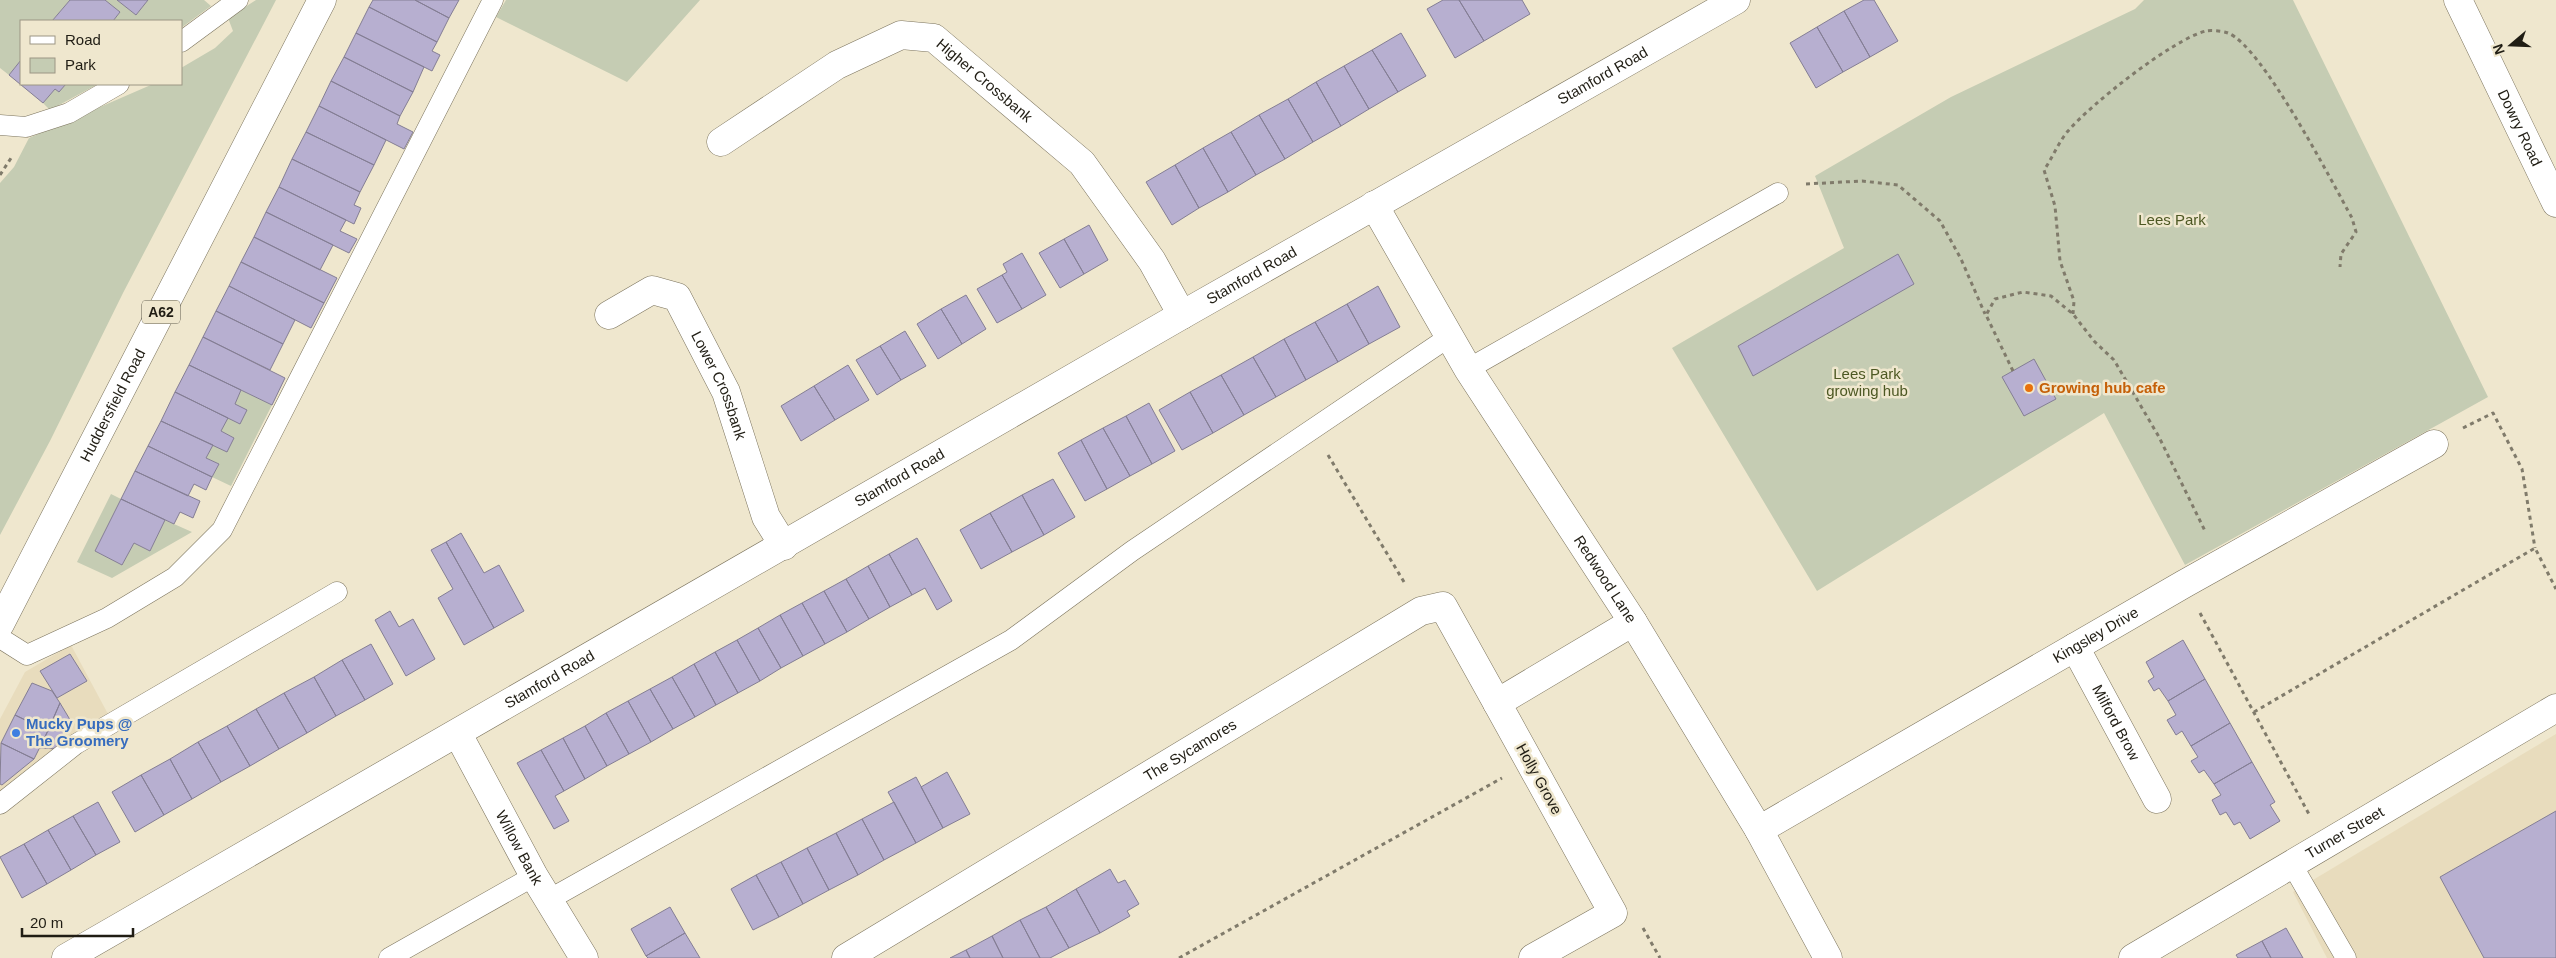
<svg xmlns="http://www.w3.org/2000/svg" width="2556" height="958" viewBox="0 0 2556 958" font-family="Arial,sans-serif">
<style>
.built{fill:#e8dcbd}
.green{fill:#c5ccb3}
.building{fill:#b7afd0;stroke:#847e94}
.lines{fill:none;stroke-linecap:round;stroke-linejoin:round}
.service-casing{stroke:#7b735d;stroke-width:21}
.minor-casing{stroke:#7b735d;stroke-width:29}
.tertiary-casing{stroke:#7b735d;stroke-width:29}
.primary-casing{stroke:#7b735d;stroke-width:29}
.path{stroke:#807b6b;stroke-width:3;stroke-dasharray:4 4;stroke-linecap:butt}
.service{stroke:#fff;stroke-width:20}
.minor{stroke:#fff;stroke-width:28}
.tertiary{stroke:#fff;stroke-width:28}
.primary{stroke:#fff;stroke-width:28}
.food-dot{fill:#e8710a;stroke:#efe7ce;stroke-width:2}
.shop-dot{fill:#3f7fe0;stroke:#efe7ce;stroke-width:2}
.labels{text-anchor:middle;stroke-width:5;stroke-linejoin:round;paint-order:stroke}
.shield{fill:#efe7ce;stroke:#5e5a4c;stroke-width:1}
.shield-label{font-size:14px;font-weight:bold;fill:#201d14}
.street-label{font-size:15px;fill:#201d14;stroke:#efe7ce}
.park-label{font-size:15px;fill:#4d5823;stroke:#efe7ce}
.food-label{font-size:15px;font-weight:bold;fill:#c56008;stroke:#efe7ce;text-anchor:start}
.shop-label{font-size:15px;font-weight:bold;fill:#366cbe;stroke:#efe7ce;text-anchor:start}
</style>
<rect width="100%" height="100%" fill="#efe7ce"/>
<path class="built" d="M71 645 108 714 0 792V719L25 672Z
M2556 734V958H2327L2293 892Z"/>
<path class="green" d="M0 0H70L52 21H21V60L9 75 0 68Z
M105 0H117L136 15 148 0H204L211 6 181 28V21H113L120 12Z
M256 0H276L123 293 50 441 0 535V183L14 167 29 138 153 84H181V68L215 48 233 31 228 18Z
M506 0H700L627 82 496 17Z
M2144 0H2293L2488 397 2185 565 2104 413 1817 591 1672 348 1844 248 1815 176 1951 97 2135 9Z
M66 84H98L50 110 43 103 55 89 59 92Z
M241 390 272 405 231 486 212 477 219 464 206 458 213 445 227 451 234 438 221 431Z
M111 494 121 499 95 551 122 565 134 543 150 551 165 520 192 532 112 578 77 562Z"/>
<path class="building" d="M70 0H105L120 12 113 21H52Z
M117 0H148L136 15Z
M373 0H415L449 18 437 42 369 7Z
M415 0H459L449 18Z
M1443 0H1459L1484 41 1455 58 1427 9Z
M1459 0H1522L1530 14 1484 41Z
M1864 0H1874L1898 41 1870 57 1844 11Z
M369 7 437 42 432 51 440 55 432 71 356 33Z
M1844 11 1870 57 1843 72 1817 27Z
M1817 27 1843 72 1816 88 1790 43Z
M356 33 424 67 413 92 344 57Z
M1401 33 1426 76 1398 92 1372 50Z
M1372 50 1398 92 1369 109 1344 66Z
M344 57 413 92 400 116 331 81Z
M21 60V84H66L59 92 55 89 43 103 9 75Z
M1344 66 1369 109 1341 126 1316 82Z
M331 81 400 116 397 124 413 132 404 149 319 106Z
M1316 82 1341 126 1313 142 1288 99Z
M1288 99 1313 142 1285 159 1259 115Z
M319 106 386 140 374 165 306 132Z
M1259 115 1285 159 1256 175 1231 132Z
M306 132 374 165 360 192 292 159Z
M1231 132 1256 175 1228 192 1203 148Z
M1203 148 1228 192 1199 208 1175 165Z
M292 159 360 192 354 205 361 208 354 224 279 187Z
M1175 165 1199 208 1172 225 1146 182Z
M279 187 346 220 340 231 357 239 349 253 266 212Z
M266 212 333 245 320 270 254 237Z
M1089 225 1108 260 1084 274 1064 239Z
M254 237 337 278 324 303 241 262Z
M1064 239 1084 274 1060 288 1039 253Z
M1022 253 1046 295 1022 309 1002 275 1007 272 1003 264Z
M1898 254 1914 284 1753 376 1738 346Z
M241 262 324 303 311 328 229 286Z
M1002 275 1022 309 997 323 977 289Z
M229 286 295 320 283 344 216 311Z
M1378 286 1400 327 1369 344 1347 304Z
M966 295 986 329 962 344 941 309Z
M1347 304 1369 344 1338 362 1315 322Z
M941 309 962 344 938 359 917 324Z
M216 311 283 344 270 370 203 337Z
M1315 322 1338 362 1306 380 1284 339Z
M905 331 926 366 901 380 880 346Z
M203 337 285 378 272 405 189 365Z
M1284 339 1306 380 1276 397 1253 357Z
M880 346 901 380 877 395 856 360Z
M1253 357 1276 397 1244 415 1221 375Z
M2034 359 2056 399 2024 416 2002 377Z
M189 365 241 390 235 404 247 410 240 424 175 392Z
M848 365 869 400 835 420 814 386Z
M1221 375 1244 415 1213 433 1190 392Z
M814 386 835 420 801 441 781 406Z
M175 392 228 418 221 431 234 438 227 452 161 421Z
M1190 392 1213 433 1182 450 1159 410Z
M1149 403 1175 451 1152 464 1126 416Z
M1126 416 1152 464 1130 476 1103 428Z
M161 421 213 445 206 458 219 464 212 477 148 446Z
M1103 428 1130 476 1107 489 1081 440Z
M1081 440 1107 489 1085 501 1058 453Z
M148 446 212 477 206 490 194 484 188 496 135 471Z
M135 471 200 501 193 518 180 512 174 524 121 499Z
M1053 479 1075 517 1044 535 1022 495Z
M1022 495 1044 535 1012 552 990 513Z
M121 499 165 520 150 551 134 543 122 565 95 551Z
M990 513 1012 552 981 569 960 530Z
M461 533 484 573 499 565 524 611 494 628 446 542Z
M917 538 952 601 937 610 925 588 912 595 889 554Z
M446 542 494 628 464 645 438 598 453 589 431 550Z
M889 554 912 595 890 607 868 566Z
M868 566 890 607 869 619 846 579Z
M846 579 869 619 847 632 824 591Z
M824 591 847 632 825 644 802 603Z
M802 603 825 644 803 656 780 615Z
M390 611 399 627 413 619 435 659 406 676 375 620Z
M780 615 803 656 781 668 758 628Z
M758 628 781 668 760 681 737 640Z
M737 640 760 681 738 693 715 652Z
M2183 640 2205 679 2168 701 2159 688 2154 691 2148 681 2154 677 2146 662Z
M371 644 393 684 365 700 342 660Z
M715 652 738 693 716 705 694 664Z
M70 654 87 681 57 698 40 671Z
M342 660 365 700 336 716 314 677Z
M694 664 716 705 695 717 672 677Z
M314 677 336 716 307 733 284 693Z
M672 677 695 717 673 729 650 689Z
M2205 679 2230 723 2191 746 2182 731 2176 735 2167 720 2176 715 2168 701Z
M32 683 52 691 60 703 48 731 15 715Z
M650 689 673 729 651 742 628 701Z
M284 693 307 733 279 749 256 709Z
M628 701 651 742 629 754 606 713Z
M60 703 72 723 58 749 40 748Z
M256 709 279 749 250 766 227 726Z
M606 713 629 754 607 766 585 726Z
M15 715 48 731 34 759 1 743Z
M2230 723 2252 762 2214 784 2204 770 2199 773 2191 761 2198 757 2191 746Z
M227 726 250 766 221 782 198 742Z
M585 726 607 766 585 779 563 738Z
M563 738 585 779 564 791 541 750Z
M198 742 221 782 192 799 170 759Z
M1 743 34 759 2 785 0 784Z
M541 750 564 791 555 796 569 821 554 829 517 763Z
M170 759 192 799 164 815 141 775Z
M2252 762 2275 802 2270 805 2280 821 2250 839 2240 822 2234 825 2226 812 2220 815 2212 800 2221 795 2214 784Z
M947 772 970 814 943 828 921 787Z
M141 775 164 815 135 832 112 792Z
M916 777 943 828 916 843 888 792Z
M98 802 120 842 96 855 73 816Z
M894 802 916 843 884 860 862 819Z
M2556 811V958H2484L2440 877Z
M73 816 96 855 71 870 48 830Z
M862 819 884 860 858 875 836 833Z
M48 830 71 870 47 884 24 844Z
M836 833 858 875 829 890 807 848Z
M24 844 47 884 22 898 0 857Z
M807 848 829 890 803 904 781 862Z
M781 862 803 904 779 917 756 875Z
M1110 869 1118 883 1125 880 1139 904 1127 911 1130 916 1100 933 1076 889Z
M756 875 779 917 753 930 731 889Z
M1076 889 1100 933 1069 948 1046 907Z
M670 907 685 933 646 956 631 929Z
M1046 907 1069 948 1050 958H1040L1020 920Z
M1020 920 1040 958H1003L992 936Z
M2286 928 2303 958H2271L2262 941Z
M685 933 700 958H648L646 956Z
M992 936 1003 958H970L966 950Z
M2262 941 2271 958H2238L2236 955Z
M966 950 970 958H950Z"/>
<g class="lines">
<defs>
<path id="service" d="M181 42 238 0
M0 125 26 127 69 113 119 84
M1468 369 1778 193
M0 638 27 655 107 618 175 577 222 530 493 0
M0 804 76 744 337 592
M2291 863 2346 958
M550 899 1011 640 1132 551 1449 337
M389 958 534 876"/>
<g id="minor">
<path id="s1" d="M2458 0 2556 203"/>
<path id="s2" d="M721 142 837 65 901 35 934 38 1082 163 1152 261 1182 315"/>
<path id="s3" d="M1374 205 1468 369 1633 622 1759 830 1828 958"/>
<path id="s4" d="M609 315 652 290 677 297 726 392 766 517 784 546"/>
<path id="s5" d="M2075 647 2157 799"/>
<path id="s6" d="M458 734 534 876 584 958"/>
<path id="s7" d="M1759 830 2184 584 2434 444"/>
<path id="s8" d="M846 958 1421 611 1443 606 1497 703"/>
<path d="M1533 958 1613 913 1497 703 1633 622"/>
<path id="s9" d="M2133 958 2556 708"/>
</g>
<g id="tertiary">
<path id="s10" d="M66 958 1182 315 1736 0"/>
</g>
<g id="primary">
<path id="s11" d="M0 624 322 0"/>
</g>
</defs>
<use href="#service" class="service-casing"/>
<use href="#minor" class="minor-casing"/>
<use href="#tertiary" class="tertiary-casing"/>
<use href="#primary" class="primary-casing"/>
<path class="path" d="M0 175 13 155
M1806 184 1862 181 1898 185 1940 221 1961 259 1985 314
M2073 314 2074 301 2060 261 2055 206 2044 170C2053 157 2058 143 2068 131 2091 104 2173 39 2206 31 2211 30 2223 31 2228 33 2262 46 2332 182 2352 218L2356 232 2341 254 2340 267
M2013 371 1986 315 1995 299 2023 292 2051 296 2073 314 2094 341 2114 360 2159 437 2206 533
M2463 428 2493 413 2522 469 2535 548
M1328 455 1404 582
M2200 613 2310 816
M2254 712 2535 548 2556 589
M1643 928 1660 958
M1179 958 1502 778"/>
<use href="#service" class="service"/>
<use href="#minor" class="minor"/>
<use href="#tertiary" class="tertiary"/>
<use href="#primary" class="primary"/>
</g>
<circle class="food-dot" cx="2029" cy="388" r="5"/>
<circle class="shop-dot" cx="16" cy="733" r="5"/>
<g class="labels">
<rect class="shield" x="142" y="300.5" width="38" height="23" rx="4"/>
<g class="shield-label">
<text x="161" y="317">A62</text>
</g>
<g class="street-label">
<text dy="5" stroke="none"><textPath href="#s10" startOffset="1772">Stamford Road</textPath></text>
<text dy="5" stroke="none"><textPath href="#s2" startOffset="309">Higher Crossbank</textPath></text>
<text dy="5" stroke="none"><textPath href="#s1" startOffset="142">Dowry Road</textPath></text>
<text dy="5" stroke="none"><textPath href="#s10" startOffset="1368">Stamford Road</textPath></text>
<text dy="5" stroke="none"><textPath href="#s4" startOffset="174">Lower Crossbank</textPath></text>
<text dy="5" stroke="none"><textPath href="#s11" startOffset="246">Huddersfield Road</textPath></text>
<text dy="5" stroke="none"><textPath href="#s10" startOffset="962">Stamford Road</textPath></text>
<text dy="5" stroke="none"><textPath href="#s3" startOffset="440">Redwood Lane</textPath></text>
<text dy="5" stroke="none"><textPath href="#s7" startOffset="389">Kingsley Drive</textPath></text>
<text dy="5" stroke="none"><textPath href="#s10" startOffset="558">Stamford Road</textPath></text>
<text dy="5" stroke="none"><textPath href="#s5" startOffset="86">Milford Brow</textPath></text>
<text dy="5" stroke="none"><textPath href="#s8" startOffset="402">The Sycamores</textPath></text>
<text transform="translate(1539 779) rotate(61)" y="5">Holly Grove</text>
<text dy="5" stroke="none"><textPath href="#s9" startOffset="246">Turner Street</textPath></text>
<text dy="5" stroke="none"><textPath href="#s6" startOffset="129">Willow Bank</textPath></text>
</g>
<g class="park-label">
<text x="2172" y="225">Lees Park</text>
<text x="1867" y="379">Lees Park<tspan x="1867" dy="17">growing hub</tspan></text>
</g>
<g class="food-label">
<text x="2039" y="393">Growing hub cafe</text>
</g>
<g class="shop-label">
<text x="26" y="729">Mucky Pups @<tspan x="26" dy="17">The Groomery</tspan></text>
</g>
</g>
<rect x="20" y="20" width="162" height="65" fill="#efe7ce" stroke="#9c9684"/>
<rect x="30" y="36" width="25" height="8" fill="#ffffff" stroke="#9c9684"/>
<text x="65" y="45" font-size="15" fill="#201d14">Road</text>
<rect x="30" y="58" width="25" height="15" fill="#c5ccb3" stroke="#9c9684"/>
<text x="65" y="70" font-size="15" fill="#201d14">Park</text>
<g transform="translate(2511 45) rotate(251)" stroke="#efe7ce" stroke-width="4" paint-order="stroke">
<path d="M0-4L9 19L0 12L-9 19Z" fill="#201d14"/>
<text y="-8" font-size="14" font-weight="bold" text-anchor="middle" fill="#201d14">N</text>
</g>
<path d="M22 928v8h111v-8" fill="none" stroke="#201d14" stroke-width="2.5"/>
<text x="30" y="928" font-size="15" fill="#201d14" stroke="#efe7ce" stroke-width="4" paint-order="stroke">20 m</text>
</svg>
